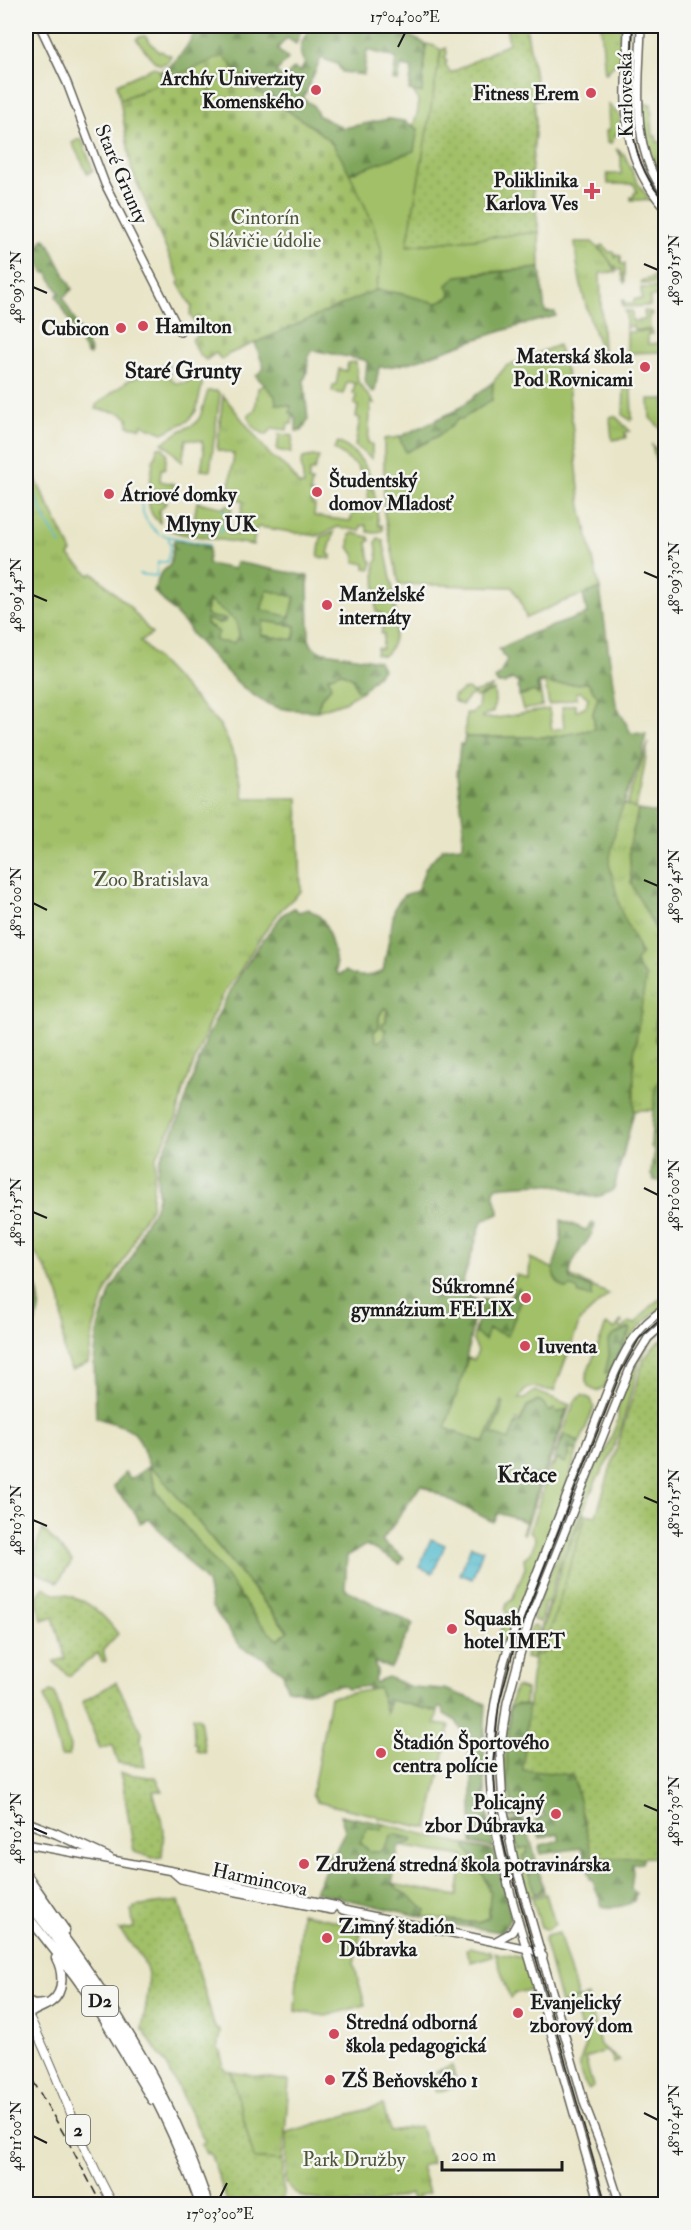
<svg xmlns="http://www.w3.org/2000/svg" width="691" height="2230" viewBox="0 0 691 2230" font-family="'IM FELL Double Pica',serif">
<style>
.grass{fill:#a1c068;stroke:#5e6e42;stroke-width:1.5}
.forest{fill:url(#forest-firs);stroke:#4e613c;stroke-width:1.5;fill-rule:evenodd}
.cemetery{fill:url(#cemetery-stones);stroke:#5e6e42;stroke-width:1.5}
.park{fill:url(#park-tufts);stroke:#5e6e42;stroke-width:1.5}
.garden{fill:url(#garden-dots);stroke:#5e6e42;stroke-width:1.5}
.water{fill:url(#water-ripples);stroke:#376c75;stroke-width:1.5}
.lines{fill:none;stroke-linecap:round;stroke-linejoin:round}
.stream{stroke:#52bcce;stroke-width:1.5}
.secondary-casing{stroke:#646258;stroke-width:10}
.primary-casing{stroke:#646258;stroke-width:10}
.highway-casing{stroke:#646258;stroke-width:11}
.secondary{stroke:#fff;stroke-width:7}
.primary{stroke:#fff;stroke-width:8}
.highway{stroke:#fff;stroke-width:8}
.tram{stroke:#1c1c1c;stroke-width:1.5}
.rail{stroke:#1c1c1c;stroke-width:1.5;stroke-dasharray:9 4.5;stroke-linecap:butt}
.ticks{fill:none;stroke:#1c1c1c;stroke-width:2}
.poi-dot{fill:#d1495b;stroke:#f6f6f2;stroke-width:2}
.labels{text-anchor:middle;stroke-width:5;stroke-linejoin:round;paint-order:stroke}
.shield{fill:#f6f6f2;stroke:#5d5d5c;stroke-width:1.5}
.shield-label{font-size:18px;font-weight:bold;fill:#1c1c1c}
.poi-label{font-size:20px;font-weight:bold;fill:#1c1c1c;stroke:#f6f6f2;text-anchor:start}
.street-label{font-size:20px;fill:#1c1c1c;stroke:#f6f6f2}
.park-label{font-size:20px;fill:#4b5537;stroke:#f6f6f2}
.neighbourhood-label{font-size:21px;font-weight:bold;fill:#1c1c1c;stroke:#f6f6f2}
.quarter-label{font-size:22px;font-weight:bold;fill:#1c1c1c;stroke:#f6f6f2}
.neatline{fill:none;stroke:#1c1c1c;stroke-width:2}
.ticks-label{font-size:15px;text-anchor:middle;fill:#1c1c1c}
</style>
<defs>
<pattern id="forest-firs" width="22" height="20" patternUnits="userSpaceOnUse" patternTransform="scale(1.5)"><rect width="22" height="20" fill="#80a65c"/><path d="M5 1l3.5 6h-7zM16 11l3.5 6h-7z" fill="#68864b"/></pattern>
<pattern id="cemetery-stones" width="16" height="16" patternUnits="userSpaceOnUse" patternTransform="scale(1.5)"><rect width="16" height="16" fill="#a1c068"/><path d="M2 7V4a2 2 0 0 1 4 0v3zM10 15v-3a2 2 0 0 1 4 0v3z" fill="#8aa45a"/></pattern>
<pattern id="park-tufts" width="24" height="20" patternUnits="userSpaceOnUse" patternTransform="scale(1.5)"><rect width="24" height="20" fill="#a1c068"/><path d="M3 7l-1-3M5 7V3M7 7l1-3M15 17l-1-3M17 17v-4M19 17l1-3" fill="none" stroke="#8aa45a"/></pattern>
<pattern id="garden-dots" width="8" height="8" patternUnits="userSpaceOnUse" patternTransform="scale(1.5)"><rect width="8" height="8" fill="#a1c068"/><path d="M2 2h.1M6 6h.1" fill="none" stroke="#8aa45a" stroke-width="1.8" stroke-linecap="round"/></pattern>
<pattern id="water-ripples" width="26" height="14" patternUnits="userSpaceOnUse" patternTransform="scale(1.5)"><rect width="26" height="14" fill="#52bcce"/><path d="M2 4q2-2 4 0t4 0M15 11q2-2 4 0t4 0" fill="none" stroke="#47a1b0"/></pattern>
</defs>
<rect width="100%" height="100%" fill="#f6f6f2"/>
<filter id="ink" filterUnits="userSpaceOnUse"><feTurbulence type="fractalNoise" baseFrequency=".0167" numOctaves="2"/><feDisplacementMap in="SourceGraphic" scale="12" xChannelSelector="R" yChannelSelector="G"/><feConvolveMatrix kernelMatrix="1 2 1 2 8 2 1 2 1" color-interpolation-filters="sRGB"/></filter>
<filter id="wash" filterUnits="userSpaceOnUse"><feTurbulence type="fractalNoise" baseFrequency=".008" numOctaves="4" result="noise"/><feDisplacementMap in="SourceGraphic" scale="24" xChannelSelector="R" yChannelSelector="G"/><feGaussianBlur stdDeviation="1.35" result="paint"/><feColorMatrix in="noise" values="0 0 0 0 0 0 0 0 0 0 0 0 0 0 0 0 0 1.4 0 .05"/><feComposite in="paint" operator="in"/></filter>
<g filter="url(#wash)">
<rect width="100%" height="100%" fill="#e9e5c8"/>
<path class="grass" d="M142 36H145L159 52 162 51 165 54 171 55 168 62 161 65 154 61 136 39Z
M426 44 435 46 441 50 408 246 539 232 540 268 476 273 451 296 437 304 398 293 375 290C389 245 369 214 348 174L418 129 413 126C418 113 422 103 413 91L422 92Z
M154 67 160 71 163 82 120 100 117 84Z
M608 104 620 116 619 129 611 143H607L606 131 609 130Z
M79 139 82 140 93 170 88 174 72 143Z
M616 149 624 154 639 185 650 200H631V197H634V193L637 192 634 184H608L607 174H621V156Z
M603 245 609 252H614L616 259V255L621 256V264H625V283H624L621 269 617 270 616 266 615 268 599 247Z
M558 345 567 375 581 507 600 589 562 602 526 618 520 600 512 587 399 584 384 513V439L399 437 406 452 451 427 458 419 462 418 492 400 493 382 506 366Z
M168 362 170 378 175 383H186L194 375 201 376 202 386 196 411 188 421 163 433 145 426 144 424H142L141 428 128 426V418L121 413 96 409V405L129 380 158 369Z
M356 362 358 382 374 403 371 402 368 443 372 444V459L355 446 360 418 356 417 358 406 355 405 356 395 353 394 355 383 347 382 343 394 332 392 333 385H336L339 369 346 371 348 363Z
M265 385C268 388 272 393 275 396 289 407 295 404 292 424H288L287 430 273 428 266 435C256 430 250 426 248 415L255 410 258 388Z
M208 391H217L220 394 210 471 201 470 204 451 202 441 186 439 182 462 168 447 162 443 180 431 195 424 200 417Z
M279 434 293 436 291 453 277 450Z
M158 447H162L167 453 165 469H161L160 481 175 484 174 493 149 489 153 462Z
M149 499 167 502 159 511 160 523C152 517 148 509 149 499Z
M334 532 328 554 331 555V559L318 557 321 537Z
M353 533 369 537 370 541 367 542 370 561H372L371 569 365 568V564L355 562V556L349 547 350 535Z
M378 538 383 540C388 565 409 640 383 656L376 654 377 648 382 649 384 634H381L385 618 380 617 381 613 376 612 375 563 378 560 376 542Z
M267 590 295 597 290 618 261 610Z
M208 600 236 621 239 634 234 643 219 642 215 639 213 627 206 624 205 621 206 619 218 623H223L206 614Z
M263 621 296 626 294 640 261 635Z
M341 672 353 678 356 689 362 691 344 702 317 711 321 698 331 687 328 677Z
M545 681 552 685 588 683 598 697 593 713 595 729 553 737H465L466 713H471L478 708 479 697 494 690 495 701 493 712 482 716V718H497L549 709 552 730 564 728 562 707 575 704 576 711 586 706 588 698 581 692 576 693 577 698 549 705 545 683 539 684 543 706 523 710 519 696 534 691 539 693 537 683Z
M492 687 490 690 476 697 474 694 467 698 462 705 454 701V695L455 696 462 690 468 689 473 693Z
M648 743C645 762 640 805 629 820 628 821 622 825 620 826Z
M384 1008 387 1009 384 1038 378 1042 375 1040 374 1032 379 1027V1016Z
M530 1258 609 1294 580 1321 554 1391C537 1390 530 1379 519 1399H524L535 1391 570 1405 524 1534 522 1533 526 1522 567 1409 558 1413 549 1412 543 1403 538 1400 527 1406 520 1421 517 1420 509 1440 484 1443 445 1428 468 1358 474 1360 478 1351 473 1341 475 1327 476 1326 475 1333 487 1327 519 1298 511 1296 516 1275 529 1278Z
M665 1297V1305C634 1325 620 1354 604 1387L597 1391C588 1389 585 1384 586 1376L606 1325 615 1329 621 1321 622 1323 619 1325 622 1329 630 1322 635 1324C645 1313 651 1302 665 1297Z
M665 1325V1329L652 1341 641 1356 622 1425 609 1459 596 1481 560 1563 532 1659 525 1658 531 1627 535 1626 538 1628 534 1642 536 1643 549 1603 545 1602 540 1622 533 1620 534 1614 575 1510 595 1467 604 1455 618 1420V1408L630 1374 642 1350 652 1336Z
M582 1395 591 1399 594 1407 580 1443 578 1441 563 1439 562 1445 555 1454 575 1401Z
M571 1448 577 1451 567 1487 504 1649 500 1651 493 1649 507 1615 505 1609 507 1603 512 1600 525 1568 524 1558C531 1554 535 1545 535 1537L530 1531 551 1465 558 1459 568 1454Z
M148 1467 158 1473 288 1632 278 1640 258 1621 223 1573 158 1494Z
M584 1512 586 1514 543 1655H535L562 1564Z
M517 1687 526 1690 525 1705 522 1704 510 1709 507 1780 512 1802 509 1818C500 1776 501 1729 515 1688Z
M379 1688 386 1712 390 1700 438 1712 435 1724 450 1726 428 1828 378 1818V1816L317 1802 312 1794 330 1697Z
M50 1691 55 1693 70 1747 69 1756H61L45 1699V1696Z
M522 1818 512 1823C513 1835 517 1841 528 1847 525 1864 528 1879 542 1890L543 1887 544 1892 529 1897 514 1848 509 1822Z
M384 1824 467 1845 466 1848 483 1874 490 1893 489 1917 478 1923 424 1917 426 1910 392 1884 457 1896 463 1856 399 1846 412 1842V1838L382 1851H369L360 1842 368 1827 381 1830Z
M546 1894 555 1924 548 1930 541 1927 532 1898Z
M301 1913 362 1927 354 1964 365 2005 326 2016 295 2011Z
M559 1933 578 1998 561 2003 544 1940 546 1936Z
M470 1947 491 1952 492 1956 471 1962 466 1950Z
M495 1953 525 1958 528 1962 540 2011 536 2013 529 1990 516 1993 510 1998Z
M588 1996 600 2045 620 2061 613 2063 612 2056 605 2051 585 2058 593 2087 589 2090C576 2071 578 2064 586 2046L574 2005 564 2008 566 2013 561 2004Z"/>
<path class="forest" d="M198 26H303L296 44 287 38 277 49 288 59 276 72 284 79 294 68 300 72 305 63C295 51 304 37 310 26H384L383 30 387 32 391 27 426 44 422 93 409 90 412 68 401 66 398 81 393 80 396 58 367 50 364 75 342 72 337 64 321 58 303 99 313 105 319 116 343 128 389 119 404 121 418 129 414 151 348 174 333 144 313 127 256 91 223 57 163 82 160 71C178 64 190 42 198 26Z
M44 238 45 241 47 240 72 289 63 298 91 352 90 355 87 354 56 296 59 293 47 272 44 273 34 254Z
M540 268 545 312H555L556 316C524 324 493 333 463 344 439 352 404 368 379 367L375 391 372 392 365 383 367 362 364 360 312 350C305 359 310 371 304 380L308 420 302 431H296V421L293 413H290L291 406 276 404 275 396 256 376 264 368 255 343 375 290 398 293 437 303 451 296 447 285 457 276Z
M493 382 492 400 462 419H458C444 435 425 443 406 452L399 437 455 411Z
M174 540 209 546 208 564 234 569 236 562 308 576 309 639 312 646 319 651 379 661 383 669 362 691 356 689 353 678 341 672 328 677 331 687 321 698 317 711C306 710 294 711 284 709 248 703 216 659 191 634L189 628 154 591 160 574 170 565ZM267 590 295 597 290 617 261 610ZM208 600 236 621 239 634 234 643 219 642 215 639 219 632 206 624V619L218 623 225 622 226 619 210 617 206 614ZM263 621 296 626 294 640 261 635Z
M600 589 616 704 631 733 646 734 642 756 617 822 636 940 646 977 634 1054V1112L614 1189C589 1207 578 1189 553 1185 535 1183 516 1185 497 1187 488 1196 500 1203 499 1214L482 1221 460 1291 477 1300 464 1372 445 1428 484 1443 502 1401 504 1403 492 1434 509 1440 515 1425 521 1421 527 1407 538 1400 543 1403 549 1412 554 1409 558 1413 567 1409 526 1522 498 1513 493 1522 421 1485 382 1541 404 1558 400 1564 366 1545 347 1556 345 1589 413 1624 391 1668 374 1662 377 1670 374 1681 377 1683 380 1680 388 1677 411 1687 444 1689 486 1704C483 1752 482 1800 494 1848L472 1843V1766L469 1756 471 1733 461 1729 456 1721 444 1714 443 1708H438V1712L390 1700 386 1713 379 1688 369 1690 368 1686 348 1689 343 1685 307 1692 287 1689 283 1673 262 1657 241 1647 212 1607 207 1583 149 1519 140 1523 136 1514 113 1487 125 1472 130 1479 148 1467 158 1494 224 1573 258 1621 278 1640 288 1631 158 1473C143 1467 146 1445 135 1434 126 1424 107 1423 96 1417L94 1362 98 1328 111 1290 133 1255 143 1226 154 1210 158 1197 157 1173 159 1161 179 1119 207 1037 232 987 259 945 283 914 294 908 299 912 308 909C313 912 318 914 321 918 329 927 337 960 336 972L339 975 346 971C356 978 372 977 383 971L395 907 404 895 417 891 426 867 443 848 462 846 463 821 457 775 460 744 463 745 465 737H553L595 729 593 713 598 697 588 683 551 685 545 681 537 683 538 695 534 691 519 696 518 683 512 679 504 684H498L495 679 500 674 507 660 499 649 530 634 587 614 583 594ZM384 1008 387 1009 386 1021 382 1024V1028L386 1030 384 1038 378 1042 375 1040 374 1032 379 1027V1016Z
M638 810 665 814V948L631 883 629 847Z
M665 1001V1050L655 1041 656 1012Z
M665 1071 666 1180 663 1182 654 1180 651 1175 652 1163 655 1152 651 1146 654 1089 657 1080Z
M561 1220 586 1230 592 1223 595 1225C592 1243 565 1259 571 1281L588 1286 592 1289V1297L579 1294 577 1289 571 1287 566 1289C545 1275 555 1265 560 1245 562 1238 561 1228 561 1220Z
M26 1271C43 1292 44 1312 29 1334L26 1330Z
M518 1288 520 1290 521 1299 508 1336 489 1329 485 1340 475 1333 482 1298 503 1301 511 1297Z
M630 1328 631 1330 609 1372 605 1373 609 1355 608 1341 613 1335Z
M565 1434 580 1443 577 1451 570 1448 568 1454 570 1455 565 1463 558 1459 553 1466C553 1456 561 1444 565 1434Z
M516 1704 529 1706 523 1770 573 1775 593 1858 644 1857 642 1863 632 1864 633 1873 631 1889 636 1893 634 1901C625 1907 612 1909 602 1906L592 1879H590L582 1848 541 1854 539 1848 542 1845 560 1840 558 1833 540 1838 535 1820 545 1816 544 1813 534 1816 531 1807 521 1810 522 1816 510 1818C509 1812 512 1810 512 1804 513 1796 507 1785 507 1776 506 1753 510 1731 510 1708Z
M340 1815 384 1824 381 1830 368 1827 360 1842 369 1851H382L393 1834 412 1838V1842L399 1846 392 1884 426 1910 424 1917 315 1892 325 1870 326 1857 336 1850 345 1830Z
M522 1818C533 1840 536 1865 543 1887L538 1894H534L530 1874 522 1867 523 1856 527 1853 528 1847 519 1849 513 1831V1823Z
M467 1845 494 1851 511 1917 503 1930 500 1932 449 1924 444 1920 478 1923 489 1917 490 1893 483 1874 466 1848Z"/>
<path class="cemetery" d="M223 56C235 68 245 83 259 92 282 110 309 121 330 142 343 155 378 231 381 250 383 263 379 277 375 290L229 354 221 360 216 353 206 360 200 355 192 342 193 338 200 334 190 314 192 307 178 283 180 281 132 171 120 100Z"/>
<path class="park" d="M601 26H621V59L605 74Z
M642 104H651L653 136H656L657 142H663L665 191C646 159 642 141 642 104Z
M575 242H592L607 257 616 272 600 273 603 353C588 320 577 279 575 242Z
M665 245V283L641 284V281L654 277 655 270 664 261Z
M665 287V296L650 297V306L623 307 622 300H624V303H634V299H642L641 288Z
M624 311H632V321L645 320 644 311 651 312 652 315H649L650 330H634L633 326 627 327 626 331V312Z
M652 331 653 334H648V344L661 343 660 333H665V352L627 353V332Z
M624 385H635L631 387 632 419 630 420 623 415Z
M223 395 270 455 288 469 299 485H304L301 464 303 458 313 456 319 457 314 471H310L308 481 312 482 310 493 313 494 312 504 315 505 314 516 350 521 355 508H370L366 477 364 478 357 466 334 449 338 442C376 462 373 489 379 526L382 525 383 530 375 533 368 532 366 525 361 526 360 531 338 527 317 536 259 527 256 529 253 545 182 534 167 529 171 523 193 526 197 502 225 508 226 505 232 506 228 534 238 535 243 501 228 496 234 454 217 450Z
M649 399H665V433L650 418Z
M612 416 616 417 630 431 625 432 626 438 612 440 610 418Z
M652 445 665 458V497Z
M26 460 72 552 69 556 90 575 93 573 130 607 152 634 140 641 220 725C233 748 240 772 244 798H298L301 891 280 911 258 941 238 974 227 988 212 1016 182 1094 177 1117 156 1157 151 1208 140 1224 130 1250 107 1289 94 1327 88 1363 72 1370C58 1350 65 1325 61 1302 58 1286 37 1254 26 1242Z
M624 804 638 810 629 847 631 883 665 948V1001L656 1013 655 1041 665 1050V1071C653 1090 654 1087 654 1110H638L634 1112V1054L646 977 638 968 636 961 641 953 621 911 609 863 617 822Z
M193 1716 200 1718 205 1753 197 1751V1744L194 1743Z
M452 2066 458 2086 436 2092 434 2086 445 2082 442 2071 436 2073V2071Z
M231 2072 289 2081 283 2160 254 2159Z
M383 2105 390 2131 420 2126 432 2163 421 2166 429 2193 417 2196 420 2204H414L410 2194 374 2204H341L302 2197 289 2188 286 2183 287 2132Z"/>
<path class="garden" d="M506 26H526L536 83H538L542 99 534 100 536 123 531 177 539 232 407 246 441 50 446 48 447 53 445 59 447 62 445 64 451 73 509 43Z
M665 1338V1857L593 1858 573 1775 523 1770 531 1677 535 1655 543 1654 586 1514 596 1516 644 1359 657 1343Z
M43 1529 72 1561 58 1582 35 1572 36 1547Z
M44 1587C55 1595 58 1593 70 1596 91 1602 106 1617 118 1634L103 1650 106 1661 102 1662 98 1653 69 1676 54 1662 65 1658 53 1617 42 1620 36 1598Z
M116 1682 142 1733 141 1740 145 1766 118 1763 113 1745 100 1749 82 1702Z
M121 1773 156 1778 163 1791H153L164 1830 162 1857 153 1858 134 1852Z
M179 1901 215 2028 221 2031 218 2050 220 2051 224 2069 231 2072 254 2159 283 2160V2201L275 2204H228L210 2153 206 2154 201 2144 205 2142 166 2064 142 2029C150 1976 158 1972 119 1930L134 1928 131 1910 134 1909V1907Z"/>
<path class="water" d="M431 1539 445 1545 433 1573 419 1567Z
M471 1546 483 1550 472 1579 460 1574Z"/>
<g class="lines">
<path class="stream" d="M26 476 49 526 61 545
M141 495C140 511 146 524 159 534
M222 510 226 511 224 523
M197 529 221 532 223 525
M162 535 209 545
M139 574 156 576 158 562H167L171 543 169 542V538
M661 1184 666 1183"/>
</g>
</g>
<g filter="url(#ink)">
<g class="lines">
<defs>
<path id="secondary" d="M40 26 67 83 105 184 180 332
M628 26C627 96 614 152 666 209
M641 26C640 81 628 148 666 194
M26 1844 183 1873 337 1906 343 1910 533 1950 543 1956
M174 1873 181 1879 232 1891 332 1910
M494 1942 512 1932 518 1921
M600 2204C579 2133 559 2062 539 1991 519 1921 491 1844 490 1770 489 1728 496 1686 509 1645L610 1384C623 1353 636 1326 666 1308
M620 2204 604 2154 585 2105 514 1860 503 1807 500 1752 507 1703 529 1621 631 1366 648 1338 666 1322"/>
<path id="primary" d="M26 2011C59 2073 78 2143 113 2204"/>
<path id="highway" d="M26 1822 57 1834 109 1858
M26 1874 65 1930
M26 1888C103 1984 169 2087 208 2204
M26 1900C100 1992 161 2092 200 2204
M26 1914 74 1975 96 2006 152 2100
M26 2001 34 2005 45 2004
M26 2023 29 2014C36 2009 44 2007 51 2002 65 1992 63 1971 56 1958"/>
</defs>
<use href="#secondary" class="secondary-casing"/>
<use href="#primary" class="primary-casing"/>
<use href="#highway" class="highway-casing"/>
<use href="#secondary" class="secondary"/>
<use href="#primary" class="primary"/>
<use href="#highway" class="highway"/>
<path class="tram" d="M633 26C632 88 619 153 666 203
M606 2204 506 1853 496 1807 493 1762 499 1704 517 1637 621 1372 639 1339 666 1314"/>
<path class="rail" d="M26 2069 68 2141 101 2204"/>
</g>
</g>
<path class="ticks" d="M398 47 405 33M644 264 658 270M33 287 47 293M644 572 658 578M33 595 47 601M644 880 658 886M33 903 47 910M644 1188 658 1195M33 1212 47 1218M644 1497 658 1503M33 1520 47 1526M644 1805 658 1811M33 1828 47 1834M644 2113 658 2120M33 2136 47 2143M220 2197 227 2183"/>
<g class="poi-dot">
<circle cx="316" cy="90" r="6"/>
<circle cx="591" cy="93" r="6"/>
<path d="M589 182h6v6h6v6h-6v6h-6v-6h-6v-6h6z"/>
<circle cx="143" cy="326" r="6"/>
<circle cx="121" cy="328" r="6"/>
<circle cx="645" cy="367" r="6"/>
<circle cx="317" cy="492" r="6"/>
<circle cx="109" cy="494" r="6"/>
<circle cx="327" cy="605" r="6"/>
<circle cx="526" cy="1298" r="6"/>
<circle cx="525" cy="1346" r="6"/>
<circle cx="452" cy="1629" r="6"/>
<circle cx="381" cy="1753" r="6"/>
<circle cx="556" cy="1814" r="6"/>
<circle cx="304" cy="1864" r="6"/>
<circle cx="327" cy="1938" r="6"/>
<circle cx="518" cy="2013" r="6"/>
<circle cx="334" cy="2034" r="6"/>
<circle cx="330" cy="2080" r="6"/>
</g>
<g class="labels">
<g class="shield">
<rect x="82" y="1986" width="36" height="30" rx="4.5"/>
<rect x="66" y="2115" width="24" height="30" rx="4.5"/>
</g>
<g class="shield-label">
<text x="100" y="2007">D2</text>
<text x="78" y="2136">2</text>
</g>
<g class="poi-label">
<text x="304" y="85" text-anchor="end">Archív Univerzity<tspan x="304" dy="23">Komenského</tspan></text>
<text x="579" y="100" text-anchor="end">Fitness Erem</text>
<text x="578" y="187" text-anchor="end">Poliklinika<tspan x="578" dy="23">Karlova Ves</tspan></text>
<text x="155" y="333">Hamilton</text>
<text x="109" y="335" text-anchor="end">Cubicon</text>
<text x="633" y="363" text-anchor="end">Materská škola<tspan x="633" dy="23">Pod Rovnicami</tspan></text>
<text x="329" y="487">Študentský<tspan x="329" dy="23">domov Mladosť</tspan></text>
<text x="121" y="501">Átriové domky</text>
<text x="339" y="601">Manželské<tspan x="339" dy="23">internáty</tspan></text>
<text x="514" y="1293" text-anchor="end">Súkromné<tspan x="514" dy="23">gymnázium FELIX</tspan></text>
<text x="537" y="1353">Iuventa</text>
<text x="464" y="1625">Squash<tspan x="464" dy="23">hotel IMET</tspan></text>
<text x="393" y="1749">Štadión Športového<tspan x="393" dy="23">centra polície</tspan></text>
<text x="544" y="1809" text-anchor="end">Policajný<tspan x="544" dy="23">zbor Dúbravka</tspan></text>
<text x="316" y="1871">Združená stredná škola potravinárska</text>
<text x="339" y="1933">Zimný štadión<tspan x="339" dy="23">Dúbravka</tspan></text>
<text x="530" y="2009">Evanjelický<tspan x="530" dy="23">zborový dom</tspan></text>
<text x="346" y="2029">Stredná odborná<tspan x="346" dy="23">škola pedagogická</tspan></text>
<text x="342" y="2087">ZŠ Beňovského 1</text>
</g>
<g class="street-label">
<text transform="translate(625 95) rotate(-91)" y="7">Karloveská</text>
<text transform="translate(122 174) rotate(67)" y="7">Staré Grunty</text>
<text transform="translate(260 1879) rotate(12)" y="7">Harmincova</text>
</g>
<g class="park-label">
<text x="265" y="224">Cintorín<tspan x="265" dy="23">Slávičie údolie</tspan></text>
<text x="151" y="886">Zoo Bratislava</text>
<text x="354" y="2166">Park Družby</text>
</g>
<g class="neighbourhood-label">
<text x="211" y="531">Mlyny UK</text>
</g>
<g class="quarter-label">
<text x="183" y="378">Staré Grunty</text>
<text x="527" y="1482">Krčace</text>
</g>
</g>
<rect width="691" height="2230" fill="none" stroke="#f6f6f2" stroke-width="66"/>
<path d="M442 2161v9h120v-9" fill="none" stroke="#1c1c1c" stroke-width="3"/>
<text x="451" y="2161" font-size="18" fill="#1c1c1c" stroke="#f6f6f2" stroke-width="4.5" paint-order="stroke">200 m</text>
<rect x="33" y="33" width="625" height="2164" class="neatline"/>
<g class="ticks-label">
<text x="405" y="22">17°04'00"E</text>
<text transform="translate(674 270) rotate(-90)" y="5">48°09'15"N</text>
<text transform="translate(16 287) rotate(-90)" y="5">48°09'30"N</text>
<text transform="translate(674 578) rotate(-90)" y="5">48°09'30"N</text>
<text transform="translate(16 595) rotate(-90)" y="5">48°09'45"N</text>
<text transform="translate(674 886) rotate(-90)" y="5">48°09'45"N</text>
<text transform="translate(16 903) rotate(-90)" y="5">48°10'00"N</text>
<text transform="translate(674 1195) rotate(-90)" y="5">48°10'00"N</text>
<text transform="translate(16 1212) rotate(-90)" y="5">48°10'15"N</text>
<text transform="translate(674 1503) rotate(-90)" y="5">48°10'15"N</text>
<text transform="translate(16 1520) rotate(-90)" y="5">48°10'30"N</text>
<text transform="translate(674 1811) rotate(-90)" y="5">48°10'30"N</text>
<text transform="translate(16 1828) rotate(-90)" y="5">48°10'45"N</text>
<text transform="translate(674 2120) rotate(-90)" y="5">48°10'45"N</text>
<text transform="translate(16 2136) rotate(-90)" y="5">48°11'00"N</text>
<text x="220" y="2219">17°03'00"E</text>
</g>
</svg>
